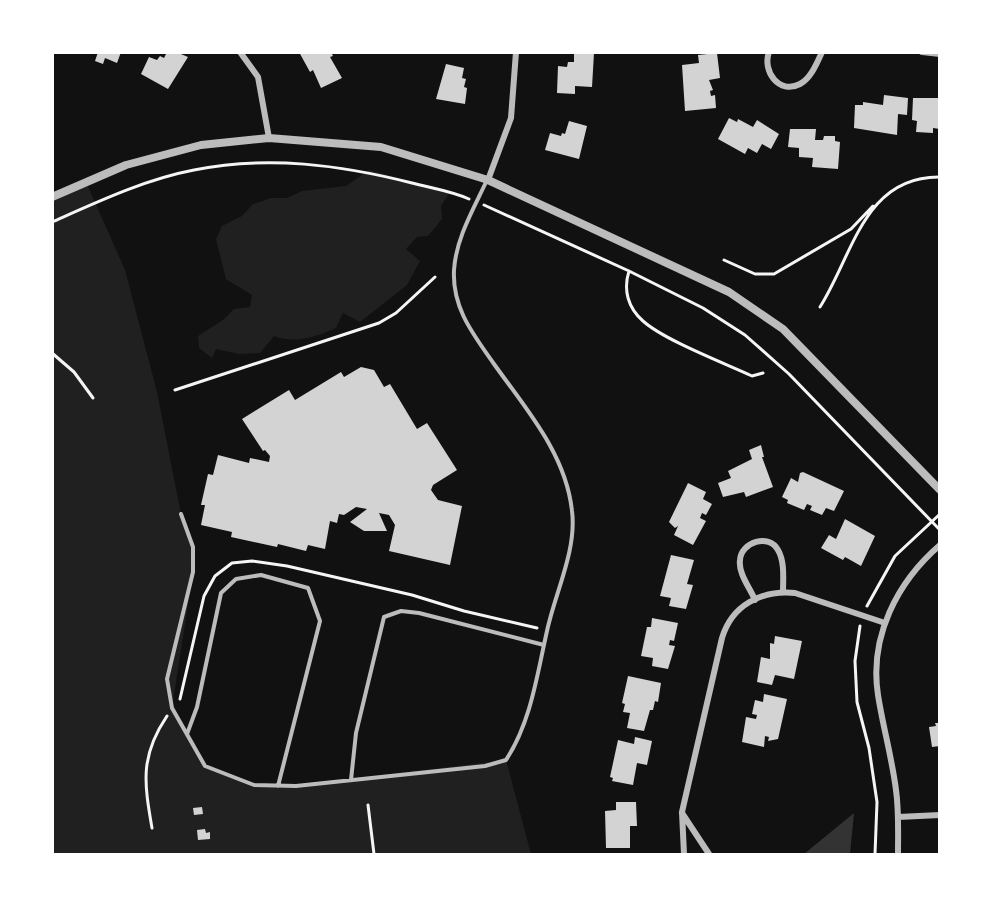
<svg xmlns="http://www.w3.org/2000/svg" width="992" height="907" viewBox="0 0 992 907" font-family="'Fira Sans',sans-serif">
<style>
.green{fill:#202020}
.water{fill:#333}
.building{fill:#d3d3d3}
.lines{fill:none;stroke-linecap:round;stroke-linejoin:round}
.path{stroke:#f5f5f5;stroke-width:3}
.service{stroke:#bcbcbc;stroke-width:4}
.minor{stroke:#bcbcbc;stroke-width:6}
.tertiary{stroke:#bcbcbc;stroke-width:8}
</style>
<rect width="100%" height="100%" fill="#111"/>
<path class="green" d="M369 170 450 192 441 206 442 219 428 236 417 237 406 249 420 261 407 285 360 322 343 313 336 328C316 337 295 344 274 336L260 353 239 354 216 349 212 358 199 348 198 336 223 320 234 309 250 307 252 295 226 279 216 239 222 226 242 216 253 204 271 198H287L302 191 346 186Z
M86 182 125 270 157 392 181 514 193 547V572L172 708 205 766 254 785 296 786 506 760 531 854H53L52 197Z"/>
<path class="water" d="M854 813 850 854H804Z"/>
<path class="building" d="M98 52H121L117 63 105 58 103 64 95 61Z
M167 52H176L188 57 168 89 141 74 149 57 157 60 160 56 164 58Z
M299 52H331L333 56 330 57 342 78 321 88 313 70 310 72Z
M574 52 594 53 592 87 575 86V94L557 93 558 66 567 67 568 62H574Z
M717 53 720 78 709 80 713 90 710 91 711 96 715 95 716 108 685 111 682 65 699 63 698 55Z
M446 64 464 68 462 78 466 79 464 87 467 88 465 104 436 99Z
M884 95 908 98 907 115 898 114 897 135 854 128 855 105H863V102L883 105Z
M913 98H940V129L933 128V133L916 132 917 121 912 120Z
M729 118 737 122 738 119 753 127 757 120 779 134 771 149 762 144 757 153 748 148 745 154 718 139Z
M569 121 587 126 579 159 545 150 550 133 561 136 562 133 565 134Z
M790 129H816L815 140H823L824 136H835V141L840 142 838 169 812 167 813 158 799 157V148L788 147Z
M361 367 374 370 384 387 390 384 417 429 427 423 457 470 433 485 431 490 438 500 462 506 450 565 389 551 395 525 389 515 379 513 387 531H364L350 522 367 509 356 507 344 515 339 514 337 523 330 521 325 549 308 545 306 551 278 544 277 547 231 537 232 532 201 525 205 505H201L208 474 213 475 218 455 249 463 250 458 269 462 270 456 265 450 263 451 242 419 289 390 295 400 341 372 344 377Z
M761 445 764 457H762L773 487 746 497 744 492 723 497 718 483 731 478 728 471 752 459 749 450Z
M803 472 844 491 834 511 826 508 822 515 810 510 812 506 807 504 804 510 787 503 788 500 782 497 791 478 798 482 800 473Z
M688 483 706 492 703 499 712 504 706 515 702 513 700 518 706 521 693 545 674 535 678 526 675 528 669 522Z
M845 519 875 536 861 566 845 557 843 560 821 548 829 535 836 539Z
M671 555 694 560 687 584 693 585 686 609 669 606 671 598 660 596Z
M652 618 678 623 674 641 670 640 669 645 675 646 668 669 652 666 653 658 641 656 647 627H651Z
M775 636 802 641 794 679 775 675 772 685 757 682 761 657 770 659V643L774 644Z
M628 676 661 683 658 702 655 701 653 710H650L644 731 627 728 630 713 623 712 625 704 622 703Z
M764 694 787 699 778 739 768 741 769 737 765 736 764 747 742 742 746 717 756 719 757 715 752 714 755 700 763 702Z
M935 723H940V746L932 747 929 727 936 726Z
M635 737 652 741 647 765 637 763 633 785 612 781 613 778 610 777 618 740 634 744Z
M616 802H636L637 826H630V848H606L605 811 616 810Z
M202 807 203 814 194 815 193 808Z
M205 829 206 833 210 832V839L198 840 197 830Z"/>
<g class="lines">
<path class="path" d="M484 205 629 271 703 308 745 335 789 374 940 530
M52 222C97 202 146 179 194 170 268 155 341 165 412 183 431 188 451 191 469 199
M724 260 755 274H774L851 229 873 206
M629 271C623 290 628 308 643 321 664 340 724 363 752 376L763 373
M820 307C853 255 864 176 940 177
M52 353 74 372 93 398
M175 390 379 323 396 313 435 277
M867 606 895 556 940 514
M860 626 855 661 857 702 869 748 877 802 875 854
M180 699 204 596 215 576 232 563 252 561 287 566 412 595 464 611 537 628
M368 805 374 854
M152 828C144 782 140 756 167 716"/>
<path class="service" d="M181 514 193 547V572L167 679 172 708 205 766 254 785 296 786 485 766 506 760C531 722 537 675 547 631 555 593 577 550 572 511 566 454 526 409 494 364 473 334 452 308 454 270 456 238 474 208 487 180
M187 734 197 707 221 593 236 579 261 575 308 588 320 621 278 786
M351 780 356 733 384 617 401 611 419 613 544 645"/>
<path class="minor" d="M240 52 258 77 269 138
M769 52C762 71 779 95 800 84 811 78 817 63 822 52
M922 52 940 54
M488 180 511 118 516 52
M755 600C750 588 738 573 740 560 741 542 769 533 778 550 785 562 783 579 783 592
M682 813 709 854
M898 817 940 815
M684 854 682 812 722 638C732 605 761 590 795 593L885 623
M898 854C898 833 899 811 896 790 892 758 883 727 878 695 869 637 897 582 940 545"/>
<path class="tertiary" d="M52 197 126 165 201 145 269 138 381 147 488 180 729 292 783 329 940 490"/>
</g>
<rect width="992" height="907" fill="none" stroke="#ffffff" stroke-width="108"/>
</svg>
